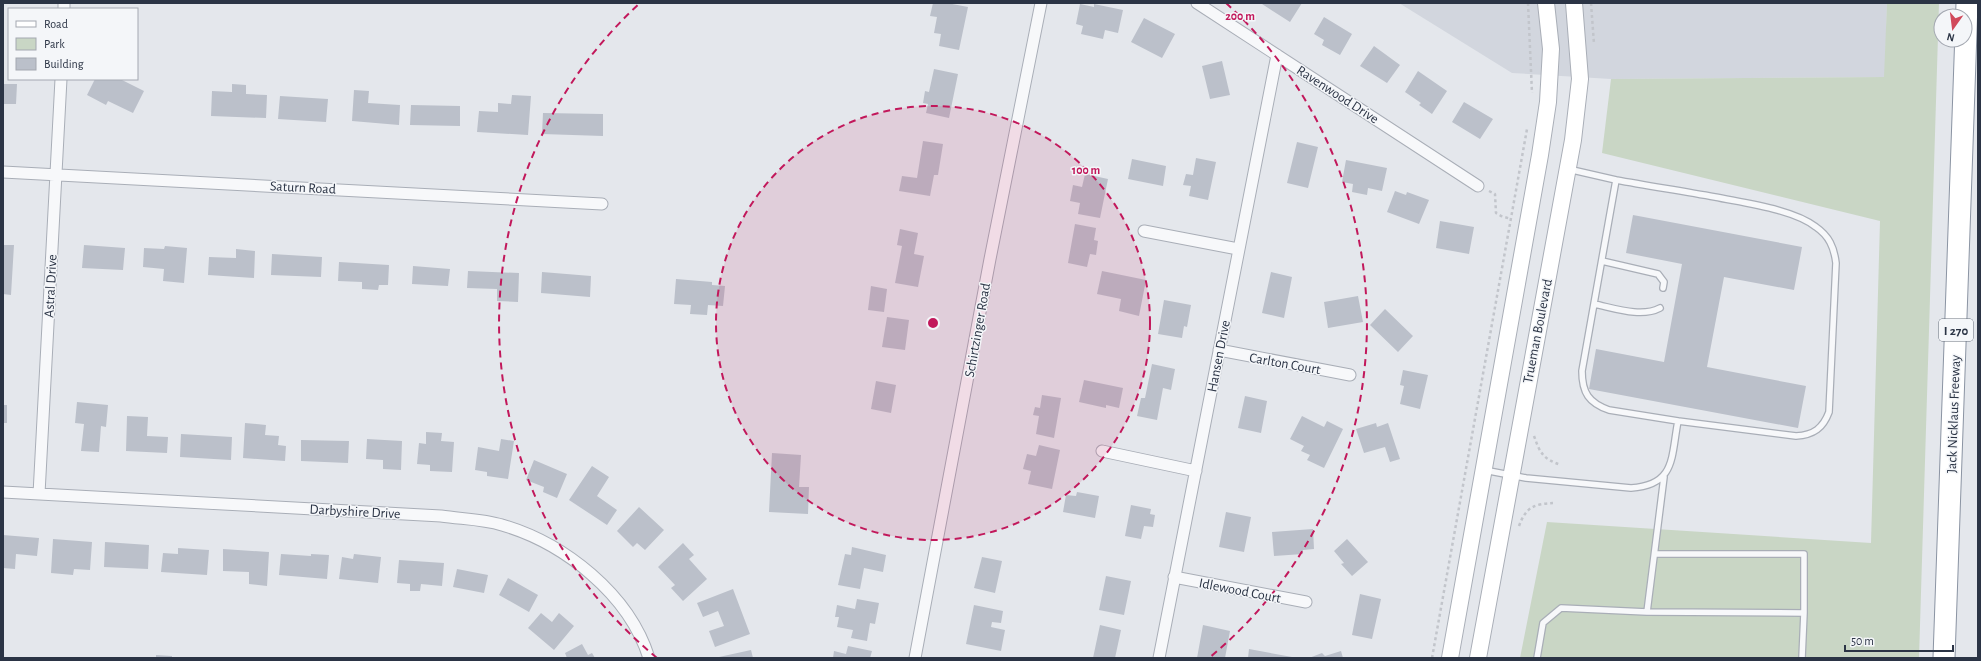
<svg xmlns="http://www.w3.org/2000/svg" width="1981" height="661" viewBox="0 0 1981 661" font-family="'Alegreya Sans',sans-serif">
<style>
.built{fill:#d2d6de}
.green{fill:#c9d6c5}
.building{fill:#bbc0ca}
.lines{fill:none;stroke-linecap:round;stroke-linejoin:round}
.service-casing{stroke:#a9aeb7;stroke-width:8}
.minor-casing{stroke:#a9aeb7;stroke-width:13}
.secondary-casing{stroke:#a9aeb7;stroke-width:18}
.motorway-casing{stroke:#8b94a3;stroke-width:23}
.path{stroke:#c2c5cb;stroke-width:2.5;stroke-dasharray:3 3;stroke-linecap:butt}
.service{stroke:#f7f8fa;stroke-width:5.5}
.minor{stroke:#f7f8fa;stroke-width:11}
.secondary{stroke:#fff;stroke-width:16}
.motorway{stroke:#fff;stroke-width:21}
.ring{fill:none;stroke:#c2185b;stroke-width:2;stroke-dasharray:7 5}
.labels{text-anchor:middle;stroke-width:3;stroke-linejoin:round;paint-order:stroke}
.shield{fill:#f4f6f9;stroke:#676e7b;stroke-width:1}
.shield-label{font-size:13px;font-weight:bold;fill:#2b3445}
.street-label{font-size:14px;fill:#2b3445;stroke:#f4f6f9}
.centre{fill:#c2185b;stroke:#f4f6f9;stroke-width:2}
.ring-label{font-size:12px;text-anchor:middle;font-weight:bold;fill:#c2185b;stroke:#f4f6f9;stroke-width:3;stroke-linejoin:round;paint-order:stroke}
</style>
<rect width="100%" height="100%" fill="#e4e7ec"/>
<path class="built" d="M1399 3H1887L1885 77 1611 79 1512 73Z"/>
<path class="green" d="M1887 3H1939L1919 658H1520L1547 522 1871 543 1880 221 1602 153 1611 79 1884 77Z"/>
<path class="building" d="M933 3H947L968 7 959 50 939 46 941 34 934 33 937 17 930 16Z
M1263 3H1302L1290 22 1262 4Z
M1080 4 1094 7V4L1123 10 1118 33 1105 30 1103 39 1081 34 1083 26 1076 24Z
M1324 17 1352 34 1340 55 1322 45 1324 40 1314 34Z
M1144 18 1175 34 1162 58 1131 42Z
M1374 46 1400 65 1387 83 1360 66Z
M1222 61 1230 95 1210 99 1202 66Z
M934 69 958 74 949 118 926 113 928 104 923 103 925 91 929 92Z
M1418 71 1447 91 1432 114 1419 105 1421 103 1405 92Z
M95 79H120L144 91 133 113 108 101 106 105 87 95Z
M3 84H17L16 104H3Z
M232 84 246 85V94L267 95 266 118 211 116 212 91 232 92Z
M354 90 369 91 368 103 400 105 399 125 352 121Z
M512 95 531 96 528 135 477 132 479 111 498 112V103L511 104Z
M280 96 328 99 326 122 278 119Z
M1464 102 1493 119 1480 139 1452 122Z
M411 105 460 106V126L410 125Z
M543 113 603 114V136L542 134Z
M923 141 943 144 938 175H934L930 196 899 191 902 176 917 178Z
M1297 142 1318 147 1308 188 1287 183Z
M1196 158 1216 162 1208 200 1189 196 1191 186 1183 185 1186 174 1193 175Z
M1132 159 1166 166 1163 186 1128 179Z
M1346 160 1387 168 1382 191 1368 188 1367 195 1352 192 1353 184 1342 182Z
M1085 174 1108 179 1100 218 1078 214 1080 203 1070 201 1073 185 1082 187Z
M1395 191 1406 195 1407 192 1429 200 1419 224 1387 212Z
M1633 215 1802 247 1794 290 1724 277 1707 367 1806 386 1798 428 1589 389 1596 349 1664 362 1682 264 1626 253Z
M1440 221 1474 227 1469 254 1436 248Z
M1075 224 1096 228 1094 240 1098 241 1096 255 1090 254 1087 267 1068 263Z
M900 229 918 233 914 254 924 256 918 287 895 283 902 246 897 245Z
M3 245H14L11 295 3 294Z
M84 245 125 248 123 270 82 268Z
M165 246 187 248 184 283 163 281 164 269 143 267 144 248 164 249Z
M236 249 255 251 254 278 208 275 209 257 236 258Z
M272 254 322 257 321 277 271 275Z
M339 262 389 265 388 285H379L378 290 362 289V282L338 281Z
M413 266 450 269 448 286 412 284Z
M468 271 519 273 518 302 497 301V289L467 288Z
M1102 271 1146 280 1139 316 1119 311 1121 299 1097 294Z
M542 272 591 276 590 297 541 293Z
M1271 272 1292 277 1284 318 1262 313Z
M676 279 712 282V285L725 286 723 306 708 305 707 315 690 314 691 305 674 304Z
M871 286 887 289 884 312 868 310Z
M1358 296 1363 322 1328 328 1324 302Z
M1164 300 1191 305 1187 327 1184 326 1182 338 1158 334Z
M1385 309 1413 336 1398 352 1370 325Z
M887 317 909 320 905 350 882 347Z
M1152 364 1175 369 1171 390 1163 388 1157 420 1137 416 1141 398H1145Z
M1403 370 1428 375 1420 409 1400 404 1404 386 1400 385Z
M1084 380 1123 388 1119 408 1106 405V408L1079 402Z
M876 381 896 385 891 413 871 409Z
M1042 395 1061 398 1054 438 1036 434 1039 416 1033 415 1035 407 1040 408Z
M1245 396 1267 401 1261 433 1238 428Z
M77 402 108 405 106 427 101 426 99 452 81 451 84 424 75 423Z
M3 405H7V423H3Z
M127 416 148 417 147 436 168 437 167 453 126 451Z
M1302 416 1324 427 1327 421 1343 429 1324 468 1307 460 1310 455 1301 451 1304 446 1290 439Z
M245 423 266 425 265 435 279 436 278 445 286 446 285 461 243 458Z
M1376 423 1377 427 1388 423 1400 459 1390 462 1385 447 1364 453 1356 429Z
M426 432 442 433 441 441 454 442 452 472 430 471V465L417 464 419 443 426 444Z
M181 434 232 437 231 460 180 457Z
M367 439 402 441 401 470 383 469V460L366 459Z
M501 439 514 441 508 479 487 476V472L475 470 478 447 499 451Z
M301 440 349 441 348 463 301 461Z
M1039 445 1060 450 1052 489 1028 484 1031 471 1023 469 1027 454 1036 456Z
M772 453 801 455 799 487H809L808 514 769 512Z
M534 460 567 474 557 498 543 492 544 487 526 480Z
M592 466 609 477 597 496 617 510 607 525 569 500Z
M1077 492 1099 496 1095 518 1063 512 1066 495 1076 496Z
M1131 505 1151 509 1150 514 1155 515 1153 527 1144 526 1141 539 1125 536Z
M639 507 664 530 645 550 637 543 633 547 617 531Z
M1226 512 1251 517 1244 552 1219 547Z
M1313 529 1314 549 1303 550V554L1274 556 1272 532Z
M3 535 39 538 37 556 16 554 15 569 3 568Z
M53 539 92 542 90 570 74 569 73 575 51 573Z
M1347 539 1368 562 1352 576 1341 564 1344 563 1334 551Z
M105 542 149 545 148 569 104 567Z
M683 543 694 555 689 559 707 579 683 601 671 588 675 585 658 567Z
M852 547 886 555 883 572 864 568 860 589 838 585 845 554 851 555Z
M178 548 209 550 207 575 161 572 163 553 178 554Z
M223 549 269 552 267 586 249 584V572L223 571Z
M281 554 311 556V554L329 555 327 579 279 575Z
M354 554 381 557 378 583 339 579 342 557 353 559Z
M982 557 1002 561 995 593 974 588Z
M399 560 444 563 442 586 421 584 420 591H410V584L397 583Z
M457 569 488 575 484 593 453 587Z
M1106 576 1131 581 1124 615 1099 610Z
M508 578 538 595 529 612 499 595Z
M733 589 750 634 715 647 709 631 724 626 718 611 703 617 697 603Z
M1360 594 1381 599 1372 639 1352 635Z
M857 599 879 603 875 624 870 623 867 641 851 638 853 630 837 627 839 617H835L837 605 855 609Z
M974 605 1003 611 1001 623 992 622 991 627 1005 630 1001 651 966 644Z
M541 613 552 622 559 613 574 626 554 650 528 628Z
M1100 625 1121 630 1115 658H1093Z
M1203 625 1230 631 1225 658H1197Z
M582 644 588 655 592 653 595 658H567L565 653Z
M848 646 872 651 870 658H833L834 651 846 654Z
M1249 649 1292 657V658H1248Z
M751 650 753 658H719V657Z
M1341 651 1343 658H1309L1322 653 1325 656Z
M156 655 172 656V658H156Z"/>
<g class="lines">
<defs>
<path id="service" d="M1616 180C1649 186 1682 191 1715 197 1744 203 1793 209 1816 227 1829 236 1834 247 1836 263L1829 412C1823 428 1814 435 1796 436L1678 421
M1602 261 1658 274 1664 282 1663 288
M1594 304C1614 308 1641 318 1660 308
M1484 470 1526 478 1631 488C1676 485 1671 457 1678 421L1609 410C1589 403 1582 393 1582 371L1616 180 1568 169
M1647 612 1804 613V554H1655
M1537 658 1543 623 1561 608 1647 612 1664 477
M1802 658 1804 613"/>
<path id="minor" d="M1197 3 1478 186
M64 9V3
M3 172 602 204
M1144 231 1238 249
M1219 350 1350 375
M1102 451 1196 471
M3 492 441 516C461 519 483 519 502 525 564 543 629 594 649 658
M39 494 61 79
M1174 577 1306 602
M915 658 990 259 1041 3
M1159 658 1277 55"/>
<path id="secondary" d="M1450 658 1540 155 1548 102 1551 49 1546 3
M1478 658 1573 140 1580 79 1574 3"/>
<path id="motorway" d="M1944 658 1967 3"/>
</defs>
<use href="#service" class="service-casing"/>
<use href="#minor" class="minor-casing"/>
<use href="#secondary" class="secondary-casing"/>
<use href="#motorway" class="motorway-casing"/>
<path class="path" d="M1528 3 1532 93
M1591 3 1594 44
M1489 191 1495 194 1496 213 1501 216 1511 219
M1534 436C1540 453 1543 459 1561 465
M1519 526C1526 507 1534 504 1553 503
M1432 658 1527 129"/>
<use href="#service" class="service"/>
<use href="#minor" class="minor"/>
<use href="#secondary" class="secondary"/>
<use href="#motorway" class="motorway"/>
</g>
<circle cx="933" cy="323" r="217" fill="#c2185b" fill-opacity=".12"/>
<g class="ring">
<circle cx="933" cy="323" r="217"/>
<path d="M657 658A434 434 0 0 1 640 3M1226 3A434 434 0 0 1 1209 658"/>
</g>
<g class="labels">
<rect class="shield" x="1939" y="319" width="34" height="22" rx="3"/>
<g class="shield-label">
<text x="1956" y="335">I 270</text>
</g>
<g class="street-label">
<text transform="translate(1338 94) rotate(33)" y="5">Ravenwood Drive</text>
<text transform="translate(303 187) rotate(3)" y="5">Saturn Road</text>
<text transform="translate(50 286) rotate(-87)" y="5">Astral Drive</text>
<text transform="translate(977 330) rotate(-80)" y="5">Schirtzinger Road</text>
<text transform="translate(1537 331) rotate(-79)" y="5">Trueman Boulevard</text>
<text transform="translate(1218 356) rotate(-79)" y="5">Hansen Drive</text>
<text transform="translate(1285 363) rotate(10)" y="5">Carlton Court</text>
<text transform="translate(1953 414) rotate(-88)" y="5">Jack Nicklaus Freeway</text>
<text transform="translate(355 511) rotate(3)" y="5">Darbyshire Drive</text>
<text transform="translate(1240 590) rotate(11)" y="5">Idlewood Court</text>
</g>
</g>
<circle cx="933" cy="323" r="6" class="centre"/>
<g class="ring-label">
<text x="1240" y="20">200 m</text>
<text x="1086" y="174">100 m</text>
</g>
<rect width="1981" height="661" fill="none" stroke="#2b3445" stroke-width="8"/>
<rect x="8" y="8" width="130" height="72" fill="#f4f6f9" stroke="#a4a8b1"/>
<rect x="16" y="21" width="20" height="6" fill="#ffffff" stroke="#a4a8b1"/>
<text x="44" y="28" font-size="12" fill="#2b3445">Road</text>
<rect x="16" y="38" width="20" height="12" fill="#c9d6c5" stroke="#a4a8b1"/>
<text x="44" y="48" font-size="12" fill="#2b3445">Park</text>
<rect x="16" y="58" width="20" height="12" fill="#bbc0ca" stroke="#a4a8b1"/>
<text x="44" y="68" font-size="12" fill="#2b3445">Building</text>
<g transform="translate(1953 28) rotate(194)"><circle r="19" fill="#f4f6f9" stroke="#a4a8b1"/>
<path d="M0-3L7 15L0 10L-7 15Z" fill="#d1495b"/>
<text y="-6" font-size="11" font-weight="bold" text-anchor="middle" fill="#2b3445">N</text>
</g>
<path d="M1845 645v6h108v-6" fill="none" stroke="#2b3445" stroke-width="2"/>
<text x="1851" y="645" font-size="12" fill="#2b3445" stroke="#f4f6f9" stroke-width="3" paint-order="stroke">50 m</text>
</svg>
